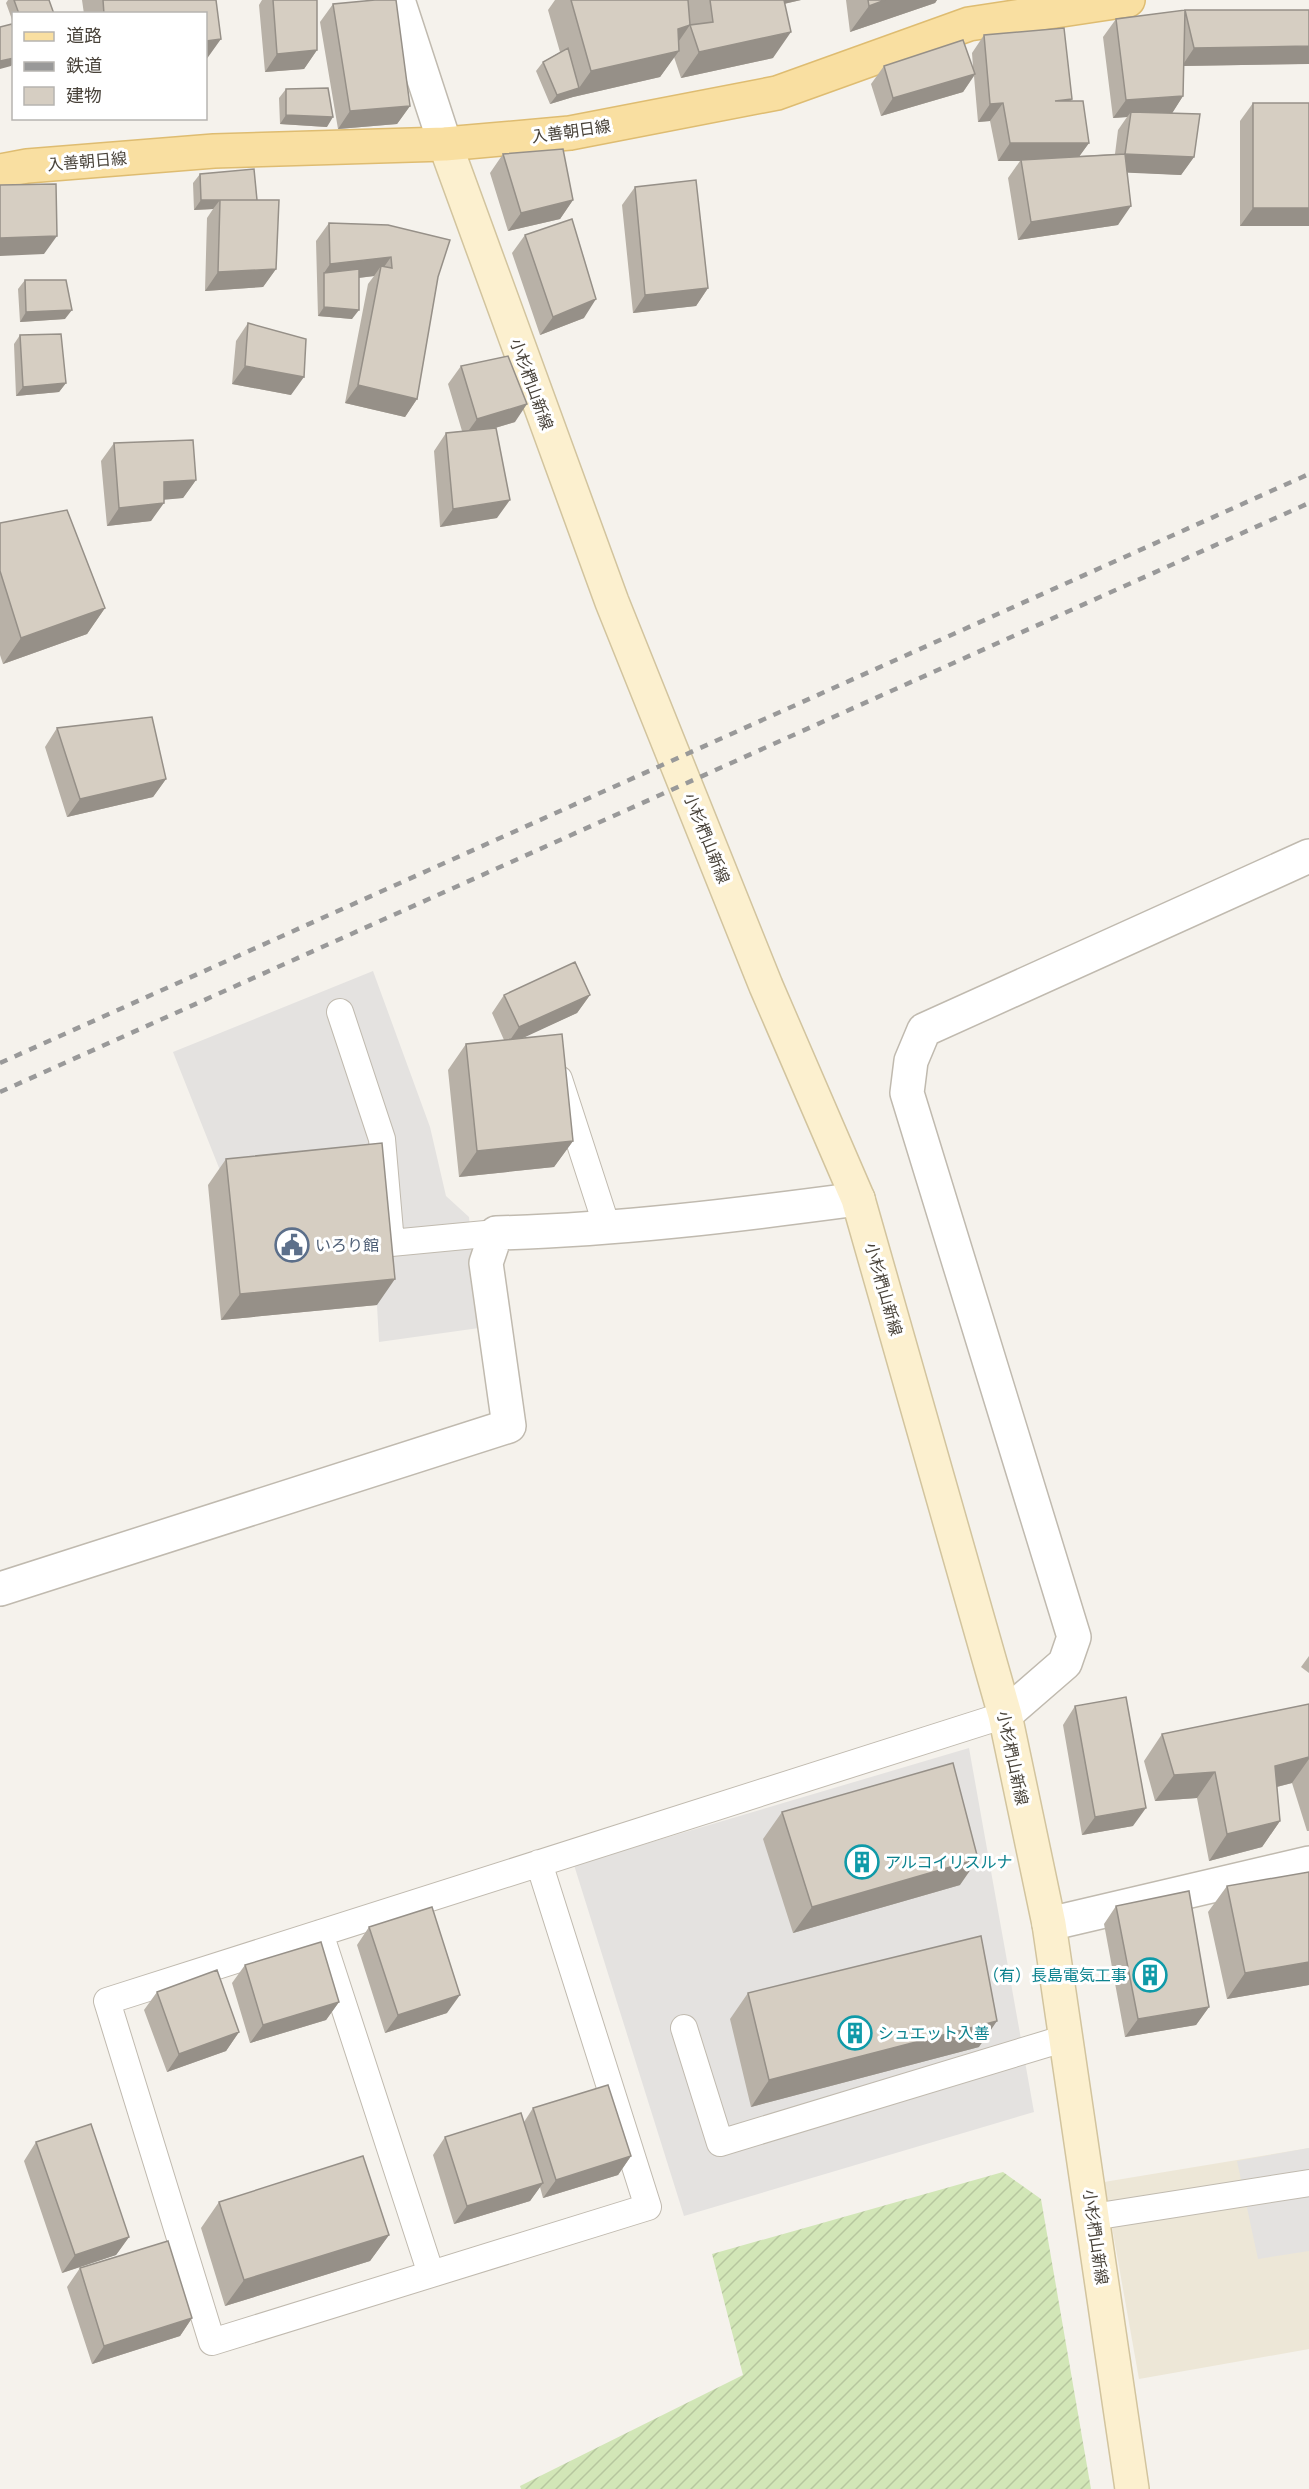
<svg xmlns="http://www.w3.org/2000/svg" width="1309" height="2489" viewBox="0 0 1309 2489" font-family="'Fira Sans','Noto Sans JP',sans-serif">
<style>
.education{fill:#ede7d7}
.garden{fill:url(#garden-furrows)}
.parking{fill:#e4e2e0}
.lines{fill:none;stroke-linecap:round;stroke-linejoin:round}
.service-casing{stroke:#c0baaf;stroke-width:28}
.minor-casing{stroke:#c0baaf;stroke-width:36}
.tertiary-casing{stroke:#c0baaf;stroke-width:36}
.secondary-casing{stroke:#d2c49e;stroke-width:36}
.primary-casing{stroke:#debc71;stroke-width:36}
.service{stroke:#fff;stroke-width:26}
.minor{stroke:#fff;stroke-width:33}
.tertiary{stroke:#fff;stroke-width:33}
.secondary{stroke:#fcf0cf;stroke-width:33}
.primary{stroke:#f9dfa1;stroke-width:33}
.rail{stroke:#999;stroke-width:4.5;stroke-dasharray:8 8;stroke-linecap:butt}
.wall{fill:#b8b1a7}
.shaded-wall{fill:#969088}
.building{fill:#d6cec2;stroke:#969088;stroke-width:1.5}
.labels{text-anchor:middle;stroke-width:6;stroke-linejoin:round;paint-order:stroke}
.street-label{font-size:16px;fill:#49433a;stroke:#fff}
.service-label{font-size:16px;fill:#4e5e75;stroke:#fff;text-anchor:start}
.culture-label{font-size:16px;fill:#0d838f;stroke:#fff;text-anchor:start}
</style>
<defs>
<pattern id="garden-furrows" width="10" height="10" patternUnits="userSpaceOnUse" patternTransform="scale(1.5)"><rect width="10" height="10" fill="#d2e6b7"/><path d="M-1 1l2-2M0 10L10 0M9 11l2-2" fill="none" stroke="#b6c69e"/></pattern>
</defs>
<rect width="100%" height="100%" fill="#f5f2ec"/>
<path class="education" d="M1309 2148V2349L1139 2379 1104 2182Z"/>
<path class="garden" d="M1003 2172 1041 2199 1091 2489H521L520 2486 743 2375 712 2254Z"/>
<path class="parking" d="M373 971 430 1127 446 1196 469 1217 479 1328 379 1342 377 1305 225 1183 173 1052Z
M969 1748 1034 2112 684 2216 574 1865Z
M1309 2148V2251L1258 2259 1237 2161Z"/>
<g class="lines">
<defs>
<path id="service" d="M340 1012 382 1139 391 1243 496 1233
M559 1079 607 1227
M539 1863 648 2207 212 2342 107 2001 1005 1715
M320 1933 431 2274
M684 2028 720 2143 1066 2038
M1093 2217 1309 2183"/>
<path id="minor" d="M0 1589 509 1426 486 1263 496 1233C617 1230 738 1215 858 1199
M1005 1715 1065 1663 1074 1637 907 1093 911 1061 924 1030 1309 856
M1049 1924 1309 1863"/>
<path id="tertiary" d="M398 0 445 144"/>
<path id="secondary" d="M445 144 612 602 766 986 858 1199 1005 1715 1049 1924 1132 2489"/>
<path id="primary" d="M0 171 27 166 214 151 445 144 570 133 777 93 969 24 1128 0"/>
</defs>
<use href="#service" class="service-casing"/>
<use href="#minor" class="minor-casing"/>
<use href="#tertiary" class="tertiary-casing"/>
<use href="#secondary" class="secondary-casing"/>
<use href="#primary" class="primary-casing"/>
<use href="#service" class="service"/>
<use href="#minor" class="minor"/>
<use href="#tertiary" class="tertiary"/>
<use href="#secondary" class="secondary"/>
<use href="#primary" class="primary"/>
<path class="rail" d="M0 1063 1309 474
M0 1092 1309 503"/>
</g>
<path class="wall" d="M8 0H49L54 14H14V25L6 3Z
M82 0H216L206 14H84Z
M262 0H317V50L304 69 265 72 259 5Z
M555 0H801L784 4 773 58 681 78 674 57 660 77 573 97 550 104 536 71 543 62 560 52 548 10Z
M846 0H937L935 3 850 32Z
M333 4 410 106 397 124 338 129 320 22Z
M1185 10 1299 64 1184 66 1183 96 1172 113 1194 157 1181 175 1127 172 1118 225 1018 240 1008 178 1020 161H998L990 121 978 122 974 76 963 92 881 116 871 84 884 66 973 67 972 53 984 35 1072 99 1071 101 1089 143 1079 156 1115 154 1118 130 1127 117 1113 118 1103 37 1116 19Z
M286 89 327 127 280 124 279 98Z
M1253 103 1309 226H1240V121Z
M503 154 573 200 560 219 508 231 490 173Z
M200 174 257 200 276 269 263 287 205 291 207 218 213 209 194 210 193 183Z
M635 187 708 288 696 306 633 313 622 205Z
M329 223 438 277 417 399 405 417 345 403 368 284 374 276 359 278 352 319 318 316 316 241Z
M525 235 584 318 540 335 512 253Z
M25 280 65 319 20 322 18 289Z
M248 323 291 395 232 384 236 341Z
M20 335 66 383 59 392 16 396 14 344Z
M461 366 515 422 492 429 497 518 440 527 434 451 446 433 462 431 448 384Z
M114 443 196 480 183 498 164 499 151 521 107 526 101 461Z
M0 523 105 608 87 634 3 664 0 655Z
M57 728 166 779 153 797 67 817 45 747Z
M504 995H590L577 1013 521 1038 573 1141 554 1167 459 1177 448 1070 466 1044 504 1040 492 1013Z
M226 1159 377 1305 221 1320 208 1185Z
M1309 1656V1673L1301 1667Z
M1309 1704V1831H1307L1292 1783 1277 1787 1280 1821 1262 1847 1209 1861 1197 1798 1155 1801 1144 1761 1162 1734Z
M1075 1706 1133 1826 1082 1835 1063 1725Z
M782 1812 960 1885 793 1933 763 1839Z
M1227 1886 1309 1985 1227 1999 1208 1912Z
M1116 1906 1209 2007 1196 2025 1125 2037 1104 1924Z
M369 1927 447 2013 385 2033 357 1945Z
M245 1965 339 2002 326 2020 250 2043 232 1983Z
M157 1992 239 2032 226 2051 167 2072 144 2010Z
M748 1993 979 2047 751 2107 730 2019Z
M533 2108 631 2156 618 2175 543 2198 540 2187 530 2201 454 2224 433 2155 445 2137 524 2122Z
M36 2142 129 2237 116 2255 62 2273 24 2161Z
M219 2202 389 2235 370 2261 225 2306 201 2228Z
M80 2268 192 2318 180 2336 92 2364 67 2287Z"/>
<path class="shaded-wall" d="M768 0H801L761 9Z
M885 0H937L935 3 850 32 869 6Z
M690 25 672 51H679L660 77 573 97 550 104 557 95 579 88 591 71 678 29Z
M791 32 773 58 681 78 699 52Z
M221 39 206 60V41Z
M1309 46V64L1182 66 1194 48Z
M317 50 304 69 265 72 277 54Z
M14 58V62L11 66 0 69V61Z
M975 74 963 92 881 116 893 98Z
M1183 96 1171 115 1131 112 1127 117 1113 118 1126 100Z
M1003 103 990 121 978 122 990 104Z
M410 106 397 124 338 129 350 111Z
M286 115 333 117 327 127 280 124Z
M1010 143H1089L1076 161 1021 160 1020 161H998Z
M1125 154 1194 157 1181 175 1112 172Z
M201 200H220L213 209 194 210Z
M573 200 560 219 508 231 521 213Z
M1131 206 1118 225 1018 240 1031 222Z
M1253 208H1309V226H1240Z
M57 236 44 254 0 256V238Z
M391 257 379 274 381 266 374 276 324 282V273L330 264Z
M276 269 263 287 205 291 218 272Z
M708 288 696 306 633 313 645 295Z
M596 299 584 318 540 335 553 317Z
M324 307 359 310 352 319 318 316Z
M72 310 65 319 20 322 26 312Z
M245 366 304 377 291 395 232 384Z
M66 383 59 392 16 396 23 387Z
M358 385 417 399 405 417 345 403Z
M527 404 515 422 464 437 477 419Z
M196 480 183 498 151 501 164 482Z
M510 500 497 518 440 527 453 509Z
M164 503 151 521 107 526 119 508Z
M105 608 87 634 3 664 21 638Z
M166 779 153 797 67 817 80 799Z
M590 995 577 1013 506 1046 519 1027Z
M573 1141 554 1167 459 1177 477 1151Z
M395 1279 377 1305 221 1320 240 1294Z
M1309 1757V1759L1292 1783 1256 1792 1275 1766Z
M1215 1772 1197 1798 1155 1801 1174 1775Z
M1146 1808 1133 1826 1082 1835 1095 1817Z
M1280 1821 1262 1847 1209 1861 1227 1834Z
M978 1859 960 1885 793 1933 812 1907Z
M1309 1962V1985L1227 1999 1245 1973Z
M460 1995 447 2013 385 2033 398 2015Z
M339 2002 326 2020 250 2043 263 2025Z
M1209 2007 1196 2025 1125 2037 1138 2019Z
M997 2021 979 2047 751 2107 769 2080Z
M239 2032 226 2051 167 2072 179 2054Z
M631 2156 618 2175 543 2198 556 2180Z
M543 2183 530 2201 454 2224 467 2206Z
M389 2235 370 2261 225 2306 244 2280Z
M129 2237 116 2255 62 2273 75 2255Z
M192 2318 180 2336 92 2364 104 2346Z"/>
<path class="building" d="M14 0H49L54 14H19Z
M103 0H216L221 39 206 41V14H104Z
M273 0H317V50L277 54Z
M375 0H396L410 106 350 111 333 4Z
M571 0H688L690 25 678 29 679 51 591 71Z
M710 0H784L791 32 699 52 690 25 713 22Z
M868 0H885L869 6Z
M1185 10H1309V46L1194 48Z
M1185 10 1183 96 1126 100 1116 19Z
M12 24 14 34V58L0 61V27Z
M1064 28 1072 99 1055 101H1083L1089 143H1010L1003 103 990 104 984 35Z
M963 40 975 74 893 98 884 66Z
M568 48 579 88 557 95 543 62Z
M328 88 333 117 286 115V89Z
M1253 103H1309V208H1253Z
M1131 112 1200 114 1194 157 1125 154 1131 206 1031 222 1021 160 1125 154Z
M563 149 573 200 521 213 503 154Z
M254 169 257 200H201L200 174Z
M696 180 708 288 645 295 635 187Z
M56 184 57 236 0 238V185Z
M220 200H279L276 269 218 272Z
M572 219 596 299 553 317 525 235Z
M329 223 388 225 450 240 438 277 417 399 358 385 381 266 392 268 391 257 330 264Z
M359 269V310L324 307V273Z
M25 280H66L72 310 26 312Z
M248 323 306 339 304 377 245 366Z
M61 334 66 383 23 387 20 335Z
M508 356 527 404 477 419 461 366Z
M496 428 510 500 453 509 446 433Z
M193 440 196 480 164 482V503L119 508 114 443Z
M67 510 105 608 21 638 0 571V523Z
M152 717 166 779 80 799 57 728Z
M575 962 590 995 519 1027 504 995Z
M562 1034 573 1141 477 1151 466 1044Z
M382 1143 395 1279 240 1294 226 1159Z
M1126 1697 1146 1808 1095 1817 1075 1706Z
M1309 1704V1757L1275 1766 1280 1821 1227 1834 1215 1772 1174 1775 1162 1734Z
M953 1763 978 1859 812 1907 782 1812Z
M1309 1872V1962L1245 1973 1227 1886Z
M1189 1891 1209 2007 1138 2019 1116 1906Z
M432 1907 460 1995 398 2015 369 1927Z
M981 1936 997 2021 769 2080 748 1993Z
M321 1942 339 2002 263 2025 245 1965Z
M217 1970 239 2032 179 2054 157 1992Z
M608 2085 631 2156 556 2180 533 2108Z
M521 2113 543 2183 467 2206 445 2137Z
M91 2124 129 2237 75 2255 36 2142Z
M363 2156 389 2235 244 2280 219 2202Z
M168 2241 192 2318 104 2346 80 2268Z"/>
<defs>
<symbol id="civic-ring" viewBox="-11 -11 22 22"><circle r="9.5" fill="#fff" stroke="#5c6f8a" stroke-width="1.5"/><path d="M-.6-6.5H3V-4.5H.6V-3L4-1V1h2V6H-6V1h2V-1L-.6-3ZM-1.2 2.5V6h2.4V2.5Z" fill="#5c6f8a"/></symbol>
<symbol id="building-ring" viewBox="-11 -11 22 22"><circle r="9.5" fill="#fff" stroke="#0f9aa8" stroke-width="1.5"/><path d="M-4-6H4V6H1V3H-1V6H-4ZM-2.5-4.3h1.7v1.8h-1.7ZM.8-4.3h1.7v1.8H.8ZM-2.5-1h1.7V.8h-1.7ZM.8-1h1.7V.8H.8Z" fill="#0f9aa8"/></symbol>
</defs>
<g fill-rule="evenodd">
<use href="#civic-ring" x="273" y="1226" width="38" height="38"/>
<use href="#building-ring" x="843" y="1843" width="38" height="38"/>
<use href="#building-ring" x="1131" y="1956" width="38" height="38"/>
<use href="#building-ring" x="836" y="2014" width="38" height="38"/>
</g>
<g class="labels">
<g class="street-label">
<text transform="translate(571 131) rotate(-8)" y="6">入善朝日線</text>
<text transform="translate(87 161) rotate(-5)" y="6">入善朝日線</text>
<text transform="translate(532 384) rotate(70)" y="6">小杉椚山新線</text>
<text transform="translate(707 838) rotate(68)" y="6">小杉椚山新線</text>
<text transform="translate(884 1289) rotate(74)" y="6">小杉椚山新線</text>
<text transform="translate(1013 1758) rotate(78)" y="6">小杉椚山新線</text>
<text transform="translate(1096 2237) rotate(82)" y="6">小杉椚山新線</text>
</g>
<g class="service-label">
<text x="315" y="1251">いろり館</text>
</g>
<g class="culture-label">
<text x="885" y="1868">アルコイリスルナ</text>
<text x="1127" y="1981" text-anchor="end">（有）長島電気工事</text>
<text x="878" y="2039">シュエット入善</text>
</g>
</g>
<rect x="12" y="12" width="195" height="108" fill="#ffffff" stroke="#b6b4b0" stroke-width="1.5"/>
<rect x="24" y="32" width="30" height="9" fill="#f9dfa1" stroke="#b6b4b0" stroke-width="1.5"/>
<text x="66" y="42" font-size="18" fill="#49433a">道路</text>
<rect x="24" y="62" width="30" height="9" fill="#999999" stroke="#b6b4b0" stroke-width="1.5"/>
<text x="66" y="72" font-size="18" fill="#49433a">鉄道</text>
<rect x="24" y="87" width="30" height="18" fill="#d6cec2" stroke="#b6b4b0" stroke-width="1.5"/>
<text x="66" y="102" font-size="18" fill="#49433a">建物</text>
</svg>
